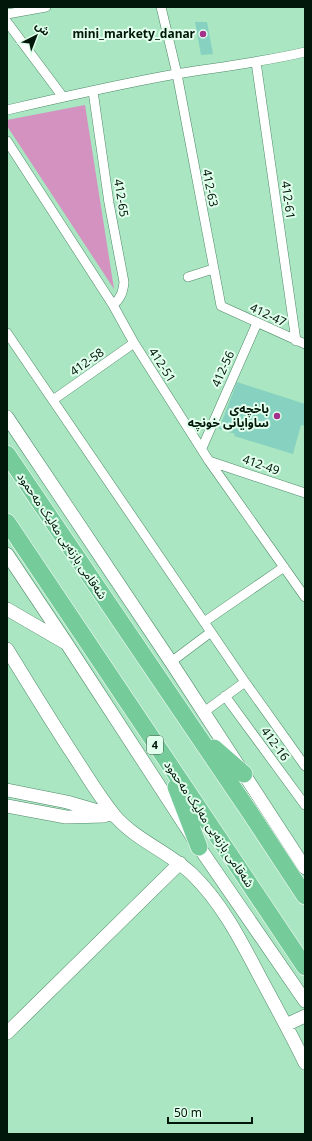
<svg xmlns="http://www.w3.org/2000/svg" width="312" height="1141" viewBox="0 0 312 1141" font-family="'Noto Sans','Noto Sans Arabic',sans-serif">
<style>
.green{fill:#d492c0}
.building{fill:#86d1c0}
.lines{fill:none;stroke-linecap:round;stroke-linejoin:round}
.street-casing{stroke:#4f8968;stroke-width:10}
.secondary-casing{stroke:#4f8968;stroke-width:14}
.highway-casing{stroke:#fff;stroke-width:18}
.street{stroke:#fff;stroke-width:9}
.secondary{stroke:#fff;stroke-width:13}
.highway{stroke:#76cb9b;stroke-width:17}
.poi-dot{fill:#a4308b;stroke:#e1ffec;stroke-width:1.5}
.labels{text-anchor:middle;stroke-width:4;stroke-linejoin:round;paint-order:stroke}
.shield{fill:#e1ffec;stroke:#445d4e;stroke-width:1}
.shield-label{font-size:11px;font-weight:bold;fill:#01170a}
.poi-label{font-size:12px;font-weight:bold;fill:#01170a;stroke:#e1ffec;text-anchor:end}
.street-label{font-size:12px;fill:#01170a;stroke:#e1ffec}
</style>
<rect width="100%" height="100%" fill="#a9e6c1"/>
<path class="green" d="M85 105 114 289 7 126V120Z"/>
<path class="building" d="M195 22H207L213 54 201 55Z
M237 382 305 404V426L301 425 293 454 234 436 235 434 219 429Z"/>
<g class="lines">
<defs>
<path id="street" d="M161 7 177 74 221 306 305 344
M7 14 46 7
M7 22 63 97
M256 62 296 341
M93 91 109 203 124 282C123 292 121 298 113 305
M7 110C63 97 120 84 176 74 220 67 263 62 305 52
M7 141 113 305 134 343 209 461 305 597
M188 277 213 269
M7 333 245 682 305 766
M53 400 134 343
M202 448 257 323
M209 461 305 493
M204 622 284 567
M171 662 211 632
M225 696 305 805
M204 712 245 682"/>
<path id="secondary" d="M7 417 171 662 305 868
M7 554 67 644 199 847 305 1001
M7 609 64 642
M7 649C29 685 51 721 74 756 87 776 100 798 115 816 137 841 169 852 192 874 222 903 241 941 260 977 275 1005 291 1034 305 1063
M7 790 67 802 115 816
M7 806 66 817 104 816
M286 1025 305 1016
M7 1033 180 863"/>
<path id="highway" d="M7 454 249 811 305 896
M7 522 305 967
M214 748 244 774
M176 787 199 847"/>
</defs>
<use href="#street" class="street-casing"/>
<use href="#secondary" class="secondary-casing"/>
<use href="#highway" class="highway-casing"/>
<use href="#street" class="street"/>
<use href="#secondary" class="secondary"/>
<use href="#highway" class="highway"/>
</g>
<g class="poi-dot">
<circle cx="203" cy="34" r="4"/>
<circle cx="277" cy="416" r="4"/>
</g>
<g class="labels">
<rect class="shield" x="147" y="736" width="16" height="18" rx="3"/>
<g class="shield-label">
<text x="155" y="749">4</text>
</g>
<g class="poi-label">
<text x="195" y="38">mini_markety_danar</text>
<text x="269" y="413">باخچەی<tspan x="269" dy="14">ساوایانی خونچە</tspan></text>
</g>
<g class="street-label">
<text transform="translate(210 188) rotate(79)" y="4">412-63</text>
<text transform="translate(121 198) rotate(81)" y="4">412-65</text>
<text transform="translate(288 200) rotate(82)" y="4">412-61</text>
<text transform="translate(268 315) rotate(25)" y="4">412-47</text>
<text transform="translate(87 362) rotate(-35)" y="4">412-58</text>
<text transform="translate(162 365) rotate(57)" y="4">412-51</text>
<text transform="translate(223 369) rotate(-66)" y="4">412-56</text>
<text transform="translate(261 465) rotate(19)" y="4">412-49</text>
<text transform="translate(62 536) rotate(56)" y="4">شەقامی بازنەیی مەلیک مەحمود</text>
<text transform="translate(275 744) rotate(54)" y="4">412-16</text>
<text transform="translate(209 824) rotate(56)" y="4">شەقامی بازنەیی مەلیک مەحمود</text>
</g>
</g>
<rect width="312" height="1141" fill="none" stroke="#01170a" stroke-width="16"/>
<g transform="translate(36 36) rotate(42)" stroke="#e1ffec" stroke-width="3" paint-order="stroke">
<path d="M0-3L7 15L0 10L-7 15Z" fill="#01170a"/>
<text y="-6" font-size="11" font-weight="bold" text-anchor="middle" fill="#01170a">ش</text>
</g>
<path d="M168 1117v6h84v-6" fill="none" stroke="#01170a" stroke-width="2"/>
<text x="174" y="1117" font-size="12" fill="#01170a" stroke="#e1ffec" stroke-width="3" paint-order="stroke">50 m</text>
</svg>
